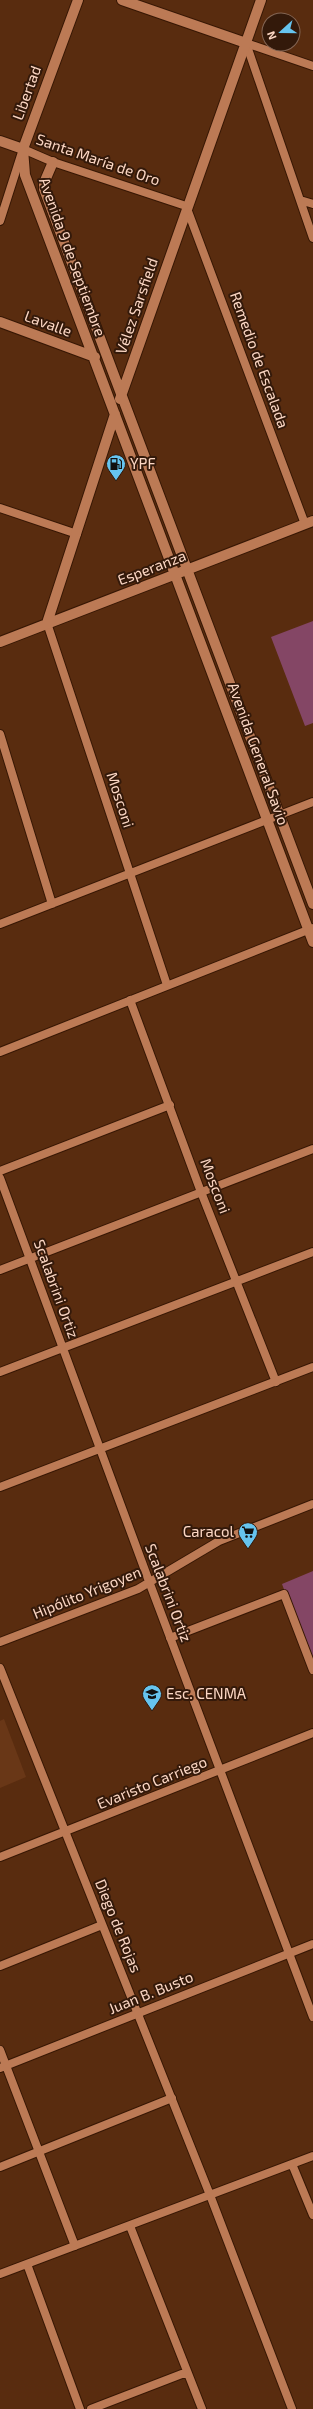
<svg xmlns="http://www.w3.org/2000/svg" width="313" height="2409" viewBox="0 0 313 2409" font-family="'Exo 2',sans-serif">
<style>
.built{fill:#693717}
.green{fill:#844665}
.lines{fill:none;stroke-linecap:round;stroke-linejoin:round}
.minor-casing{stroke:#371704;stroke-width:10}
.secondary-casing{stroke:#371704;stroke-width:12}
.minor{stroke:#bc7a55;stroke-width:8}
.secondary{stroke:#bc7a55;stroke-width:10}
.labels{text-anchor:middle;stroke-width:4;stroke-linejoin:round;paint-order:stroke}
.street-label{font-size:15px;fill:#fcd7c4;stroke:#33190a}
.poi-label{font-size:15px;fill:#fcd7c4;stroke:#33190a;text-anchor:start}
</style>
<rect width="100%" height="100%" fill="#592c0f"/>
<path class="built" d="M4 1719 26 1777 0 1788V1721Z"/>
<path class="green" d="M313 621V723L305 726 271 637Z
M313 1571V1668L282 1584Z"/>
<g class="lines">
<defs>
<path id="minor" d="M246 43 313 238
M246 43 313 66
M300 200 313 204
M0 221 23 149 53 162 186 206 305 524
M0 508 77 534
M47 623 167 985
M0 734 52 904
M0 924 313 802
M130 1000 201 1192 276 1382
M0 1052 313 928
M0 1171 170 1105
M0 1178 150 1584 313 2017
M0 1270 313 1149
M0 1372 313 1252
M0 1487 313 1367
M170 1638 284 1594 313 1670
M0 1642 138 1589 219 1541 313 1504
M0 1668 210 2195 292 2409
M0 1857 313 1733
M0 1966 102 1925
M0 2050 75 2246
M0 2068 313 1944
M292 2164 313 2215
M0 2167 172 2098
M130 2226 202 2409
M27 2264 80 2409
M0 2274 313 2156
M91 2409 187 2372"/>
<path id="secondary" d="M78 0 23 149 25 175 313 942
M122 0 246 43
M0 141 23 149
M53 162 44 183V189L313 904
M0 322 95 357
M120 399 261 0
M47 623 115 414
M0 642 313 521"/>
</defs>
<use href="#minor" class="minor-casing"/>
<use href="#secondary" class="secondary-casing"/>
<use href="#minor" class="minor"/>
<use href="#secondary" class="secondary"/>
</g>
<defs>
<symbol id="fuel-pin" viewBox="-11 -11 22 30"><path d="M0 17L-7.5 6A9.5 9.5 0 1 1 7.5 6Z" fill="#66c4ef" stroke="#33190a"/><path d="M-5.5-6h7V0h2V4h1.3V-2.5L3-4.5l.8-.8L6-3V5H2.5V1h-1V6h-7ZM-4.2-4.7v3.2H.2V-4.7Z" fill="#111"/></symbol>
<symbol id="supermarket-pin" viewBox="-11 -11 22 30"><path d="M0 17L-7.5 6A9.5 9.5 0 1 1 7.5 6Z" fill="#66c4ef" stroke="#33190a"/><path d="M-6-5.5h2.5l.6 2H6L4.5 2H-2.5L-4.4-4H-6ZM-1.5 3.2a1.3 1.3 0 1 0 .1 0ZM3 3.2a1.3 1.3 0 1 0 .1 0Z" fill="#111"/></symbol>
<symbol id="school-pin" viewBox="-11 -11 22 30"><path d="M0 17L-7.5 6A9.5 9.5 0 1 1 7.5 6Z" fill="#66c4ef" stroke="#33190a"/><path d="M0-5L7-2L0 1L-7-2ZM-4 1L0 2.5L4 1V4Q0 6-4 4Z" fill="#111"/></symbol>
</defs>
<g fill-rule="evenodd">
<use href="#fuel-pin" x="105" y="453" width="22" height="30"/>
<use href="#supermarket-pin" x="237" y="1521" width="22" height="30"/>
<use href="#school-pin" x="141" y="1683" width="22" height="30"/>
</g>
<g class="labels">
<g class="street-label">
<text transform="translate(27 93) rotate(-70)" y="5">Libertad</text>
<text transform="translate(98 160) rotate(19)" y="5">Santa María de Oro</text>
<text transform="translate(72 257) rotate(70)" y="5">Avenida 9 de Septiembre</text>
<text transform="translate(137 306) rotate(-71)" y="5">Vélez Sarsfield</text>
<text transform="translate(48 324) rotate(20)" y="5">Lavalle</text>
<text transform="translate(259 360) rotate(70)" y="5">Remedio de Escalada</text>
<text transform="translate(152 568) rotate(-21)" y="5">Esperanza</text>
<text transform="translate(258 754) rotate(70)" y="5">Avenida General Savio</text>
<text transform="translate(120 800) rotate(72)" y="5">Mosconi</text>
<text transform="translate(215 1186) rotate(69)" y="5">Mosconi</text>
<text transform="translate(56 1289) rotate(70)" y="5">Scalabrini Ortiz</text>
<text transform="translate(87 1593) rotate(-22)" y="5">Hipólito Yrigoyen</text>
<text transform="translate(168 1593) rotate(69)" y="5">Scalabrini Ortiz</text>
<text transform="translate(152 1783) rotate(-22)" y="5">Evaristo Carriego</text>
<text transform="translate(118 1926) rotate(68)" y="5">Diego de Rojas</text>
<text transform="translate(151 1993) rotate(-22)" y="5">Juan B. Busto</text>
</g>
<g class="poi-label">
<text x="130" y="469">YPF</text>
<text x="234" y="1537" text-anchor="end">Caracol</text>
<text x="166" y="1699">Esc. CENMA</text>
</g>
</g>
<g transform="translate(281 32) rotate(249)"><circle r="19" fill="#33190a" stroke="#836554"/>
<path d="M0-3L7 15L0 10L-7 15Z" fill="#66c4ef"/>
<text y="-6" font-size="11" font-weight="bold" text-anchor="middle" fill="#fcd7c4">N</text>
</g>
</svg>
